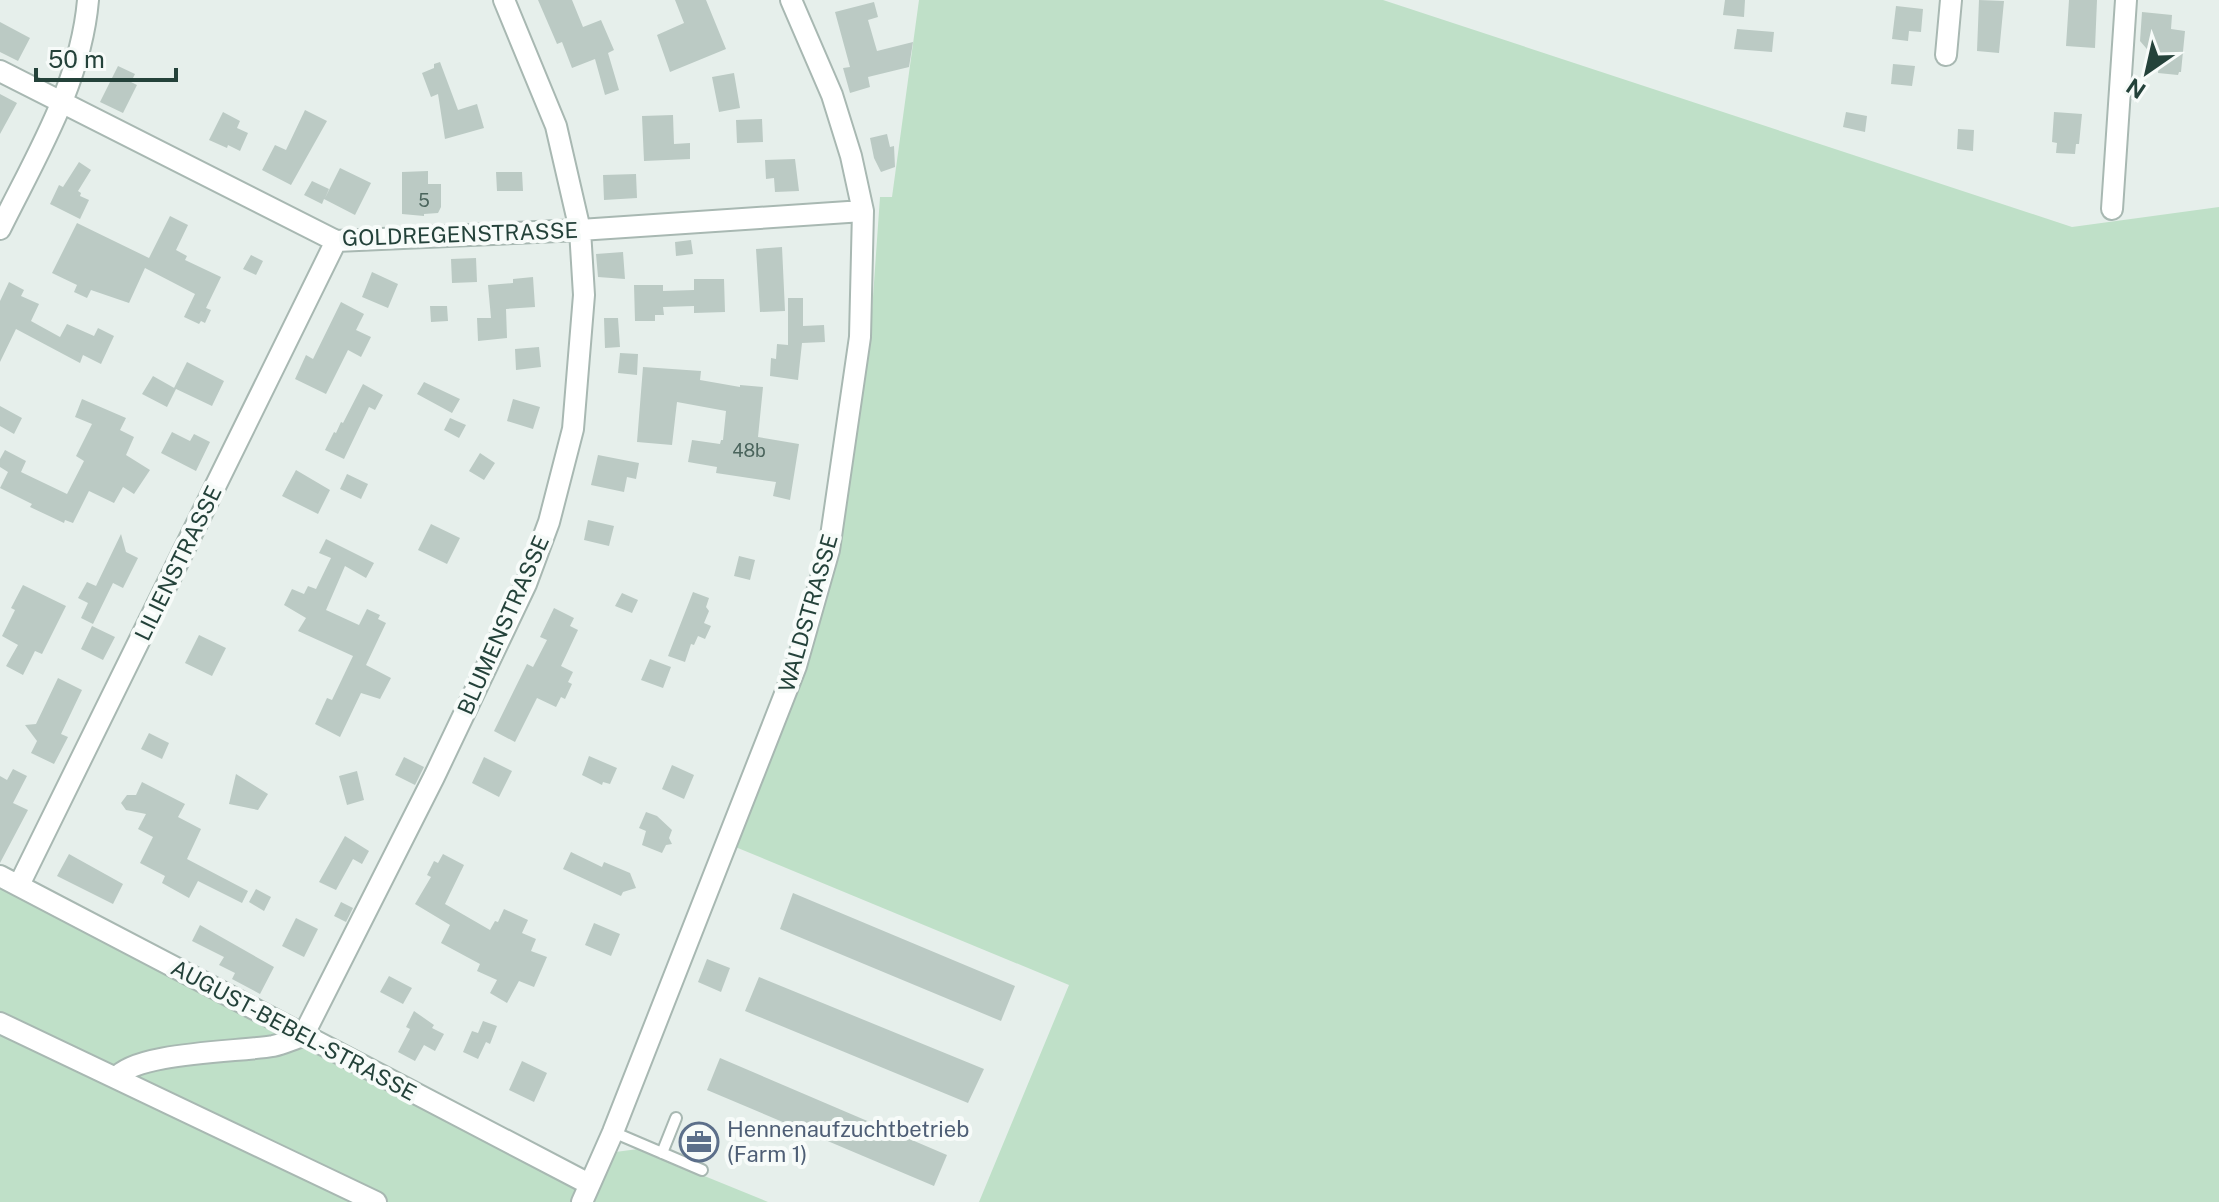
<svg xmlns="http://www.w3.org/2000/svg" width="2219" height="1202" viewBox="0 0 2219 1202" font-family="'Public Sans',sans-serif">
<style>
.green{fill:#bfe0c8}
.building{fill:#bbcac4}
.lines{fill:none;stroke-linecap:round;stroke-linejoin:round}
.lane-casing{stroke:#a8b8b2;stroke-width:14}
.street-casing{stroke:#a8b8b2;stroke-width:24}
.lane{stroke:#fff;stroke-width:10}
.street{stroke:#fff;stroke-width:20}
.labels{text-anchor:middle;stroke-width:8;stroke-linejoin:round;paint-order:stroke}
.number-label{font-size:18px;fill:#4a645c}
.street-label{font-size:22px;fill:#24423a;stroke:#f7fbf9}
.service-label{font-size:22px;fill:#4e5e75;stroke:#f7fbf9;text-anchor:start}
</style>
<rect width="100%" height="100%" fill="#e6efeb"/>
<path class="green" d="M919 0H1383L2072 227 2219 207V1202H979L1069 985 733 846 793 700 840 553 870 340 880 197H892Z
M0 885 581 1185 593 1155 638 1149 768 1202H0Z"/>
<path class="building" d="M538 0H572L583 27 601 20 614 50 608 53 619 90 605 95 595 59 572 68 562 42 557 44Z
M675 0H706L726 49 670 72 657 35 684 23Z
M1725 0H1745L1744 17 1723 15Z
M1979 0 2004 1 1999 53 1977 51Z
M2069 0H2097L2095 48 2066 46Z
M874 2 878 17 868 20 877 51 913 42 909 67 868 77 870 87 850 93 843 68 850 67 835 12Z
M1896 6 1923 9 1921 32 1909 31 1908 41 1892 39Z
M2142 12 2172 15 2171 29 2185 31 2181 72H2179L2178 75 2158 73 2159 63 2140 41Z
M0 22 30 38 18 61 0 52Z
M1737 29 1774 32 1772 52 1734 49Z
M440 62 458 110 477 104 484 128 445 139 438 94 431 97 422 73 434 68V64Z
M1893 64 1915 66 1912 86 1891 84Z
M118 66 135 74 131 82 137 85 123 113 100 102Z
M734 73 740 108 719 112 712 77Z
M0 94 17 103 0 134Z
M305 110 327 121 291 185 262 170 275 145 286 150Z
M223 112 240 121 237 128 248 133 240 151 228 145 227 148 209 140Z
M1846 112 1867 116 1865 132 1843 127Z
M2054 112 2082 114 2079 144H2076L2075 154 2056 153 2057 143 2052 142Z
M673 115 674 144 690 143V159L644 161 642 116Z
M762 119 763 142 737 143 736 120Z
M1958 129 1974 130 1973 151 1957 149Z
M887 134 890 147 894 146 895 167 881 172 874 158 870 138Z
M795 159 799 191 775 192 774 178 766 179 765 160Z
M79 162 91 170 78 191 81 193 80 196 89 200 80 219 50 204 59 185 63 187Z
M340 168 371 183 355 215 324 199 322 204 304 195 312 181 329 189 325 198Z
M428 171V184H441V207L438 213 424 214V216L402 214V172Z
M496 172H522L523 191H497Z
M636 174 637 198 604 200 603 175Z
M170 216 188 225 176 250 187 256 185 260 221 277 206 308 211 310 205 323 201 321 199 324 184 317 195 294 145 268 129 303 91 290 87 298 74 292 77 285 52 273 77 223 149 258Z
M691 240 693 254 676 256 675 242Z
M782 247 785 311 760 312 756 249Z
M623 252 625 279 598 277 596 254Z
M251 255 263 261 256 275 243 269Z
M476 258 477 282 452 283 451 259Z
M372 272 398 284 388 308 362 297Z
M533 277 535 307 506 309 507 338 478 341 477 318H491L488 285 513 283V279Z
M694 279H724L725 312 694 313V306L663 307 664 315H655V321H635L634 285H663V291L694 290Z
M9 282 24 290 21 296 39 304 31 321 60 337 67 324 94 336 98 328 114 336 101 364 83 355 80 363 16 329 0 362V301Z
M788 298H803V326L824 325 825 342 802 343 798 380 770 376 771 358 776 359 777 344 788 345Z
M341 302 364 314 356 330 371 337 361 357 348 350 326 394 295 379 306 355 313 359Z
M430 306H447L448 321 431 322Z
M604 318H618L620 347 605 348Z
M539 347 541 367 516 370 515 349Z
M620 353 638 354 637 375 618 373Z
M187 362 224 381 212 406 174 388Z
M643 367 701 371 700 380 740 387V385L763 387 758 437 799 444 790 500 773 496 776 482 716 473 717 467 688 462 692 440 720 444 721 440H723L726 411 677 402 672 445 637 442Z
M153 376 176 389 167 407 142 394Z
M424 382 460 399 452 413 417 394Z
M363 384 383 395 375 410 369 407 344 459 325 450 334 432 336 433 341 422 343 423Z
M82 399 126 418 120 430 134 437 126 455 150 470 134 494 123 487 114 503 89 491 73 523 65 520 64 523 30 507 32 504 0 488 8 472 0 467V459L5 450 26 461 21 472 67 494 84 461 76 456 92 424 75 417Z
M513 399 540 407 533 429 507 421Z
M0 406 22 418 14 434 0 426Z
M450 418 466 425 459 438 444 430Z
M172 432 190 441 194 434 210 442 196 471 161 453Z
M480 453 495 463 484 480 469 471Z
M598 455 639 463 636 479 627 477 624 492 591 485Z
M296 470 330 490 318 514 282 496Z
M347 474 368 484 361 499 340 489Z
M588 520 614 526 609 546 584 540Z
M431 524 460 538 447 564 418 550Z
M121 534 126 552 138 558 123 588 113 583 93 624 81 618 88 603 78 598 87 582 96 586Z
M326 539 374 563 366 578 345 566 326 610 359 625 367 609 380 615 378 619 386 623 366 665 391 678 380 699 361 693 340 737 315 724 327 698 332 700 353 656 298 631 306 618 284 605 292 589 304 594 308 586 316 589 331 558 319 553Z
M739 556 755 560 750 580 734 576Z
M23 585 66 606 42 654 35 651 23 675 6 666 18 645 2 636 15 610 11 608Z
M693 592 709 598 706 607 709 611 704 623 711 626 705 639 698 636 694 645 691 644 685 662 668 656Z
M622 593 638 600 632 613 615 606Z
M554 608 574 618 570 626 578 630 561 666 573 672 568 682 572 684 565 699 561 697 556 707 537 698 515 742 494 731 527 664 533 667 547 640 540 637Z
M92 626 115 637 103 660 81 649Z
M199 635 226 648 212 676 185 663Z
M650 659 671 667 663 688 641 680Z
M58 678 82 690 61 734 68 737 54 764 31 753 37 741 25 725 36 724Z
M149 733 169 743 162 759 141 749Z
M589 756 617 768 610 784 603 782 602 785 582 775Z
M404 757 424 767 415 785 395 775Z
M484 757 512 771 499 797 472 783Z
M672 765 694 775 684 799 662 789Z
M13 769 27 776 13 803 28 810 0 863V776L7 780Z
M357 771 364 800 347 805 339 776Z
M236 774 268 794 258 810 229 804Z
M142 782 185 804 178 817 201 829 187 859 248 891 242 903 198 881 189 898 162 883 165 876 140 863 153 837 138 829 146 814 126 810 121 803 127 795H136Z
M646 812 657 816 672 830 669 838 672 844 666 845 662 853 642 845 646 831 639 828Z
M345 836 369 851 362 864 353 859 336 890 319 882Z
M571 852 602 867 604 862 630 873 636 888 623 892 621 896 563 869Z
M69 854 123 884 113 904 57 876Z
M443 854 464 865 445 904 490 930 495 921 498 922 504 909 528 920 522 933 536 939 531 951 547 957 534 987 519 981 507 1003 490 993 497 980 477 971 480 964 441 943 450 925 415 904 431 877 427 875 434 861 438 863Z
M256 889 271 897 264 911 249 902Z
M793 893 1015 986 1001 1021 780 929Z
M341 902 353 908 346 922 334 916Z
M296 918 318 929 304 957 282 946Z
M594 923 620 934 611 956 585 945Z
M200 925 274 967 260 994 232 979 235 973 219 965 224 957 192 941Z
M707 959 730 968 721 992 698 982Z
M389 976 412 988 403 1004 380 992Z
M759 977 984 1069 968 1103 745 1011Z
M414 1011 434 1025 432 1028 444 1034 435 1051 424 1045 415 1061 398 1052 410 1029 406 1027Z
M483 1021 497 1026 490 1044 486 1042 478 1059 463 1052 472 1031 478 1033Z
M720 1058 947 1155 934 1186 707 1090Z
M522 1061 547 1073 534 1102 509 1090Z
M690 1125 717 1137 707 1158 681 1146Z"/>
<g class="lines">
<defs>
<path id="lane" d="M613 1132 702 1170
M662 1153 676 1118"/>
<path id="street" d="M1946 55 1951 0
M0 71 336 241 580 230 863 211
M2112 209 2126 0
M0 229C36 156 81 83 88 0
M0 876 589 1184
M19 885 336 241
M0 1023 376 1202
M116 1078C135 1052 239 1052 273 1046 283 1044 293 1039 303 1036L434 777 526 584 549 522 573 429 584 295 580 230 556 126 504 0
M582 1202 613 1132 796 666 829 550 860 337 863 211 851 156 832 95 791 0"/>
</defs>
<use href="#lane" class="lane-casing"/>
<use href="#street" class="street-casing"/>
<use href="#lane" class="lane"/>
<use href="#street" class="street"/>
</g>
<defs>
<symbol id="office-ring" viewBox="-11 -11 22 22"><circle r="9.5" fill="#f7fbf9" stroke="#5c6f8a" stroke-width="1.5"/><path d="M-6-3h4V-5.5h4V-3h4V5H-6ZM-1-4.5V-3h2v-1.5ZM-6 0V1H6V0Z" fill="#5c6f8a"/></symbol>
</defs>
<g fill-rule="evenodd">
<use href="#office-ring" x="677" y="1120" width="44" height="44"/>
</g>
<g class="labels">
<g class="number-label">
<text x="424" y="207">5</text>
<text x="749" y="457">48b</text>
</g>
<g class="street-label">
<text transform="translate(460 234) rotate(-2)" y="8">GOLDREGENSTRASSE</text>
<text transform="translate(178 563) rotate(-64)" y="8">LILIENSTRASSE</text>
<text transform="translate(808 613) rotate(-74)" y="8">WALDSTRASSE</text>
<text transform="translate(503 625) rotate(-66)" y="8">BLUMENSTRASSE</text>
<text transform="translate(294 1030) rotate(28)" y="8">AUGUST-BEBEL-STRASSE</text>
</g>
<g class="service-label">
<text x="727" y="1137">Hennenaufzuchtbetrieb<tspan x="727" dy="25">(Farm 1)</tspan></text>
</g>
</g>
<g transform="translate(2147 72) rotate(214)" stroke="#f7fbf9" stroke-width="6" paint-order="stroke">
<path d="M0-6L14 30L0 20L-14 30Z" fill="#24423a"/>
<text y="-12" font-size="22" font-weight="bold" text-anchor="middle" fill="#24423a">N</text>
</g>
<path d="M36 68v12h140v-12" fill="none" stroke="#24423a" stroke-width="4"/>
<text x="48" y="68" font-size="24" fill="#24423a" stroke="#f7fbf9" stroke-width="6" paint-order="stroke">50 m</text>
</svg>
